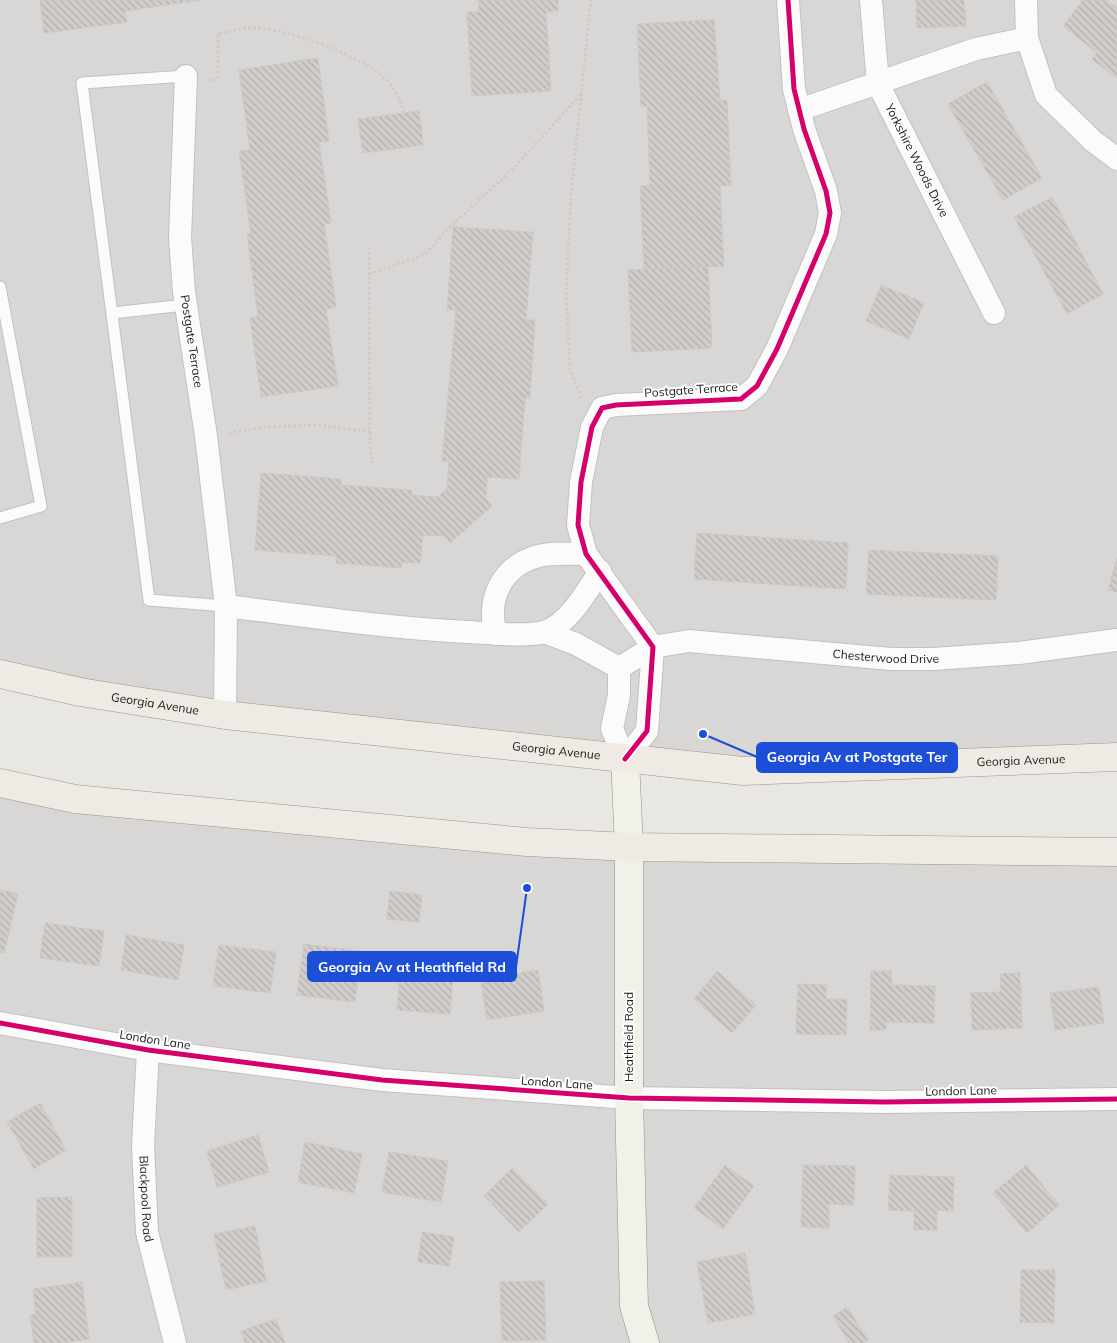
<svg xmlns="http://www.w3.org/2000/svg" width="1117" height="1343" viewBox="0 0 1117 1343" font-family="Mulish,sans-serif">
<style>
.residential{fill:#d8d7d5}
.building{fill:url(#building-back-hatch);stroke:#ccc9c6}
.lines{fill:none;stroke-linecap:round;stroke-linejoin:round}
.lane-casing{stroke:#c2c1c0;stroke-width:13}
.street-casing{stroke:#c2c1c0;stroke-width:24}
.secondary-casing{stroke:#90917e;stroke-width:29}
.primary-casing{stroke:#9e9483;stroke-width:29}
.path{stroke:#d4c7c5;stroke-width:3;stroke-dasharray:2.5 2.5;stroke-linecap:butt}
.lane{stroke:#fcfbfb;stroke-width:11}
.street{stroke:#fcfbfb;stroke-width:22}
.secondary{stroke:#f2f1e9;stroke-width:28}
.primary{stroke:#efeae3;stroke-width:28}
.cycleway-casing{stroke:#fff;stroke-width:8}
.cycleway{stroke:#d6006c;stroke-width:5}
.labels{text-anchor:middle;stroke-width:4;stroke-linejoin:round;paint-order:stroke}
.street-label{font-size:12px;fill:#1b1b1b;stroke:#fff}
.leader{fill:none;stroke:#1d4ed8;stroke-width:2}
.callout-dot{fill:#1d4ed8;stroke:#fff;stroke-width:2}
.callout{fill:#1d4ed8;stroke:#1d4ed8;stroke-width:2}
.callout-label{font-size:14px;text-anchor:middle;font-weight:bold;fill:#fff}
</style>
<defs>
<pattern id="building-back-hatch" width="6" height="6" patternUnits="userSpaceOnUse" patternTransform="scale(1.25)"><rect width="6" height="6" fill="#d0cdcb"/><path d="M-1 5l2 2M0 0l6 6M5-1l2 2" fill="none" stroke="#b2afae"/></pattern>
</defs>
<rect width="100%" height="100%" fill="#e9e7e4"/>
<path class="residential" d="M0 0H1117V757L743 771 0 674Z
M0 780 527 842 1117 852V1343H0Z"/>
<path class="building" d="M40 0H202L125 11 127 22 44 33Z
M478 0H558V11L546 12 551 91 472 96 467 12H479Z
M916 0H964L966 26 917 28Z
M1083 0H1107L1117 8V79L1092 59 1097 53 1063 26Z
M714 20 720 101 727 100 731 185 720 186 724 266 644 269 640 186 650 185 647 106 641 107 637 24Z
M318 58 329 141 319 142 331 223 324 224 336 307 326 309 338 386 261 397 250 318 258 316 247 234 251 233 239 151 250 150 239 70Z
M987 82 1042 178 1003 200 948 104Z
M419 111 423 145 363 153 358 119Z
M1052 197 1103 294 1067 314 1014 217Z
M453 227 533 232 526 320H535L530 398H525L519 479 487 477 486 499 492 506 450 543 445 536 423 535 420 563 402 562 401 568 336 563V556L255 550 261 473 341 479V485L412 490 411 495 438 497 447 489 449 461H442L456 310H447Z
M708 267 712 348 632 352 628 270Z
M881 285 924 303 909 339 866 321Z
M697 533 848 543 846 589 694 579Z
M869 550 998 556 996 600 866 594Z
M1117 558V592L1108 590Z
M0 890 18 894 4 953 0 952Z
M390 891 422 895 419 922 387 919Z
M45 923 104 931 99 966 40 958Z
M126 935 184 945 178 980 121 970Z
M304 944 361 951 355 1002 297 995Z
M219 945 276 952 270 993 213 986Z
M504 963 506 975 538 970 544 1011 487 1020 479 967Z
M717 971 756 1005 732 1033 694 999Z
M871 971H891L892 985 935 986 934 1023 886 1022V1030H870Z
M400 973 453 977 450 1014 397 1010Z
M1020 973 1022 1028 972 1030 971 993 1001 992 1000 974Z
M798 984 827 985 826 999H847L846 1035 796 1034Z
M1099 987 1104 1023 1055 1030 1050 993Z
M40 1103 66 1150 34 1169 7 1122Z
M258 1135 269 1172 217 1187 207 1151Z
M305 1142 362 1154 354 1193 298 1182Z
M389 1152 448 1161 441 1202 382 1192Z
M725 1165 754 1186 723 1229 694 1208Z
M803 1165 855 1166 854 1205 829 1204V1228L801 1227Z
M1026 1165 1059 1205 1027 1233 993 1193Z
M512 1168 548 1204 519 1232 484 1196Z
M890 1175 954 1177 953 1211 937 1210V1230H914V1211L888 1210Z
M72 1197V1257H37V1198Z
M255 1226 266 1281 226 1290 214 1234Z
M422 1232 454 1237 449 1266 418 1262Z
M745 1253 755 1314 708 1323 697 1262Z
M1021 1270H1055L1054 1323 1020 1322Z
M544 1281 546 1340 502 1341 500 1282Z
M82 1282 89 1339 62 1343H34L30 1315 36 1314 33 1289Z
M847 1307 868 1340 864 1343H849L833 1316Z
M276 1319 285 1343H245L241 1331Z"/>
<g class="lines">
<defs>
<path id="lane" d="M186 76 82 83 149 600 226 606
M0 287 41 506 0 518
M112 313 185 305"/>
<g id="street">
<path id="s1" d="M871 0 878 84 994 313"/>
<path d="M1026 0 1027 38 1046 95 1093 141 1117 159"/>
<path id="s2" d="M186 76 180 237 184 292 206 436 226 606 225 715"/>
<path d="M799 110 976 49 1027 38"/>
<path d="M226 606C307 616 387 628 468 632 486 633 529 637 544 632 567 626 588 590 600 571"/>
<path d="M544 632 576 644 619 668"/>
<path d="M496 634C486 600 501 568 535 557 551 552 570 554 586 554"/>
<path d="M619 668V695L612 729 625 759 647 731 653 647 586 554 578 525 581 482 592 427 602 408 616 405 741 399 757 386 777 349 826 234 830 213 826 191 804 129 794 89 788 0"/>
<path id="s3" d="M619 668 653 647 689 641 891 659H933L1019 653 1117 640"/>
<path d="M0 1023 148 1050 382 1080 629 1098 884 1102 1117 1099"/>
<path id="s4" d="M148 1050 143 1146 147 1232 175 1343"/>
</g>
<path id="secondary" d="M625 759 629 847V1098L634 1306 645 1343"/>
<g id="primary">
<path id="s5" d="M0 674 80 692 225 715 743 771 1117 757"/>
<path d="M0 783 75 799 527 842 629 847 1117 852"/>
</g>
</defs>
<use href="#lane" class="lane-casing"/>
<use href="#street" class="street-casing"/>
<use href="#secondary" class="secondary-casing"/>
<use href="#primary" class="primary-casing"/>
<path class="path" d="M209 80 218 79V34C230 32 243 27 256 28 291 30 365 56 388 82 396 91 400 101 404 112
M369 247 370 447 373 463
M369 274 424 255 448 229 513 169 582 93
M581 398 570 369 566 297 571 195 591 0
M229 433 264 427 321 425 370 432"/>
<use href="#lane" class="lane"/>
<use href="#street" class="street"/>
<use href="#secondary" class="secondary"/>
<use href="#primary" class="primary"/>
<defs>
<path id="cycleway" d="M625 759 647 731 653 647 586 554 578 525 581 482 592 427 602 408 616 405 741 399 757 386 777 349 826 234 830 213 826 191 804 129 794 89 788 0
M0 1023 148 1050 382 1080 629 1098 884 1102 1117 1099"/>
</defs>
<use href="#cycleway" class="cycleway-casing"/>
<use href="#cycleway" class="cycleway"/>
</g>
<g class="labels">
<g class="street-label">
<text dy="4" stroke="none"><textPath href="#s1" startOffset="170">Yorkshire Woods Drive</textPath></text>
<text dy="4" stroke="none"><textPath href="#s2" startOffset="266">Postgate Terrace</textPath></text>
<text transform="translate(691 390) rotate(-4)" y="4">Postgate Terrace</text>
<text dy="4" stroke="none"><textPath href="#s3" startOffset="274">Chesterwood Drive</textPath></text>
<text dy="4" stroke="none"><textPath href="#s5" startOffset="158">Georgia Avenue</textPath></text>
<text dy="4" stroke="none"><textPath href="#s5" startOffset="562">Georgia Avenue</textPath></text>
<text dy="4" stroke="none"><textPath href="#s5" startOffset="1028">Georgia Avenue</textPath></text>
<text transform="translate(629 1037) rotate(-90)" y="4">Heathfield Road</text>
<text transform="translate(155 1040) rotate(9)" y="4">London Lane</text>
<text transform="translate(557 1083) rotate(4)" y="4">London Lane</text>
<text transform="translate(961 1091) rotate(-1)" y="4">London Lane</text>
<text dy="4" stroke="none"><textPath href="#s4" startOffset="149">Blackpool Road</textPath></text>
</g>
</g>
<path class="leader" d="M703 734L757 757M527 888L516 967"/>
<g class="callout-dot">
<circle cx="703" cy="734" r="5"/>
<circle cx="527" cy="888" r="5"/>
</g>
<g class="callout">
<rect x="757" y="743" width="200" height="29" rx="5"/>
<rect x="308" y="952" width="208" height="29" rx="5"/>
</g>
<g class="callout-label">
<text x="857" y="762">Georgia Av at Postgate Ter</text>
<text x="412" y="972">Georgia Av at Heathfield Rd</text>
</g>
</svg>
